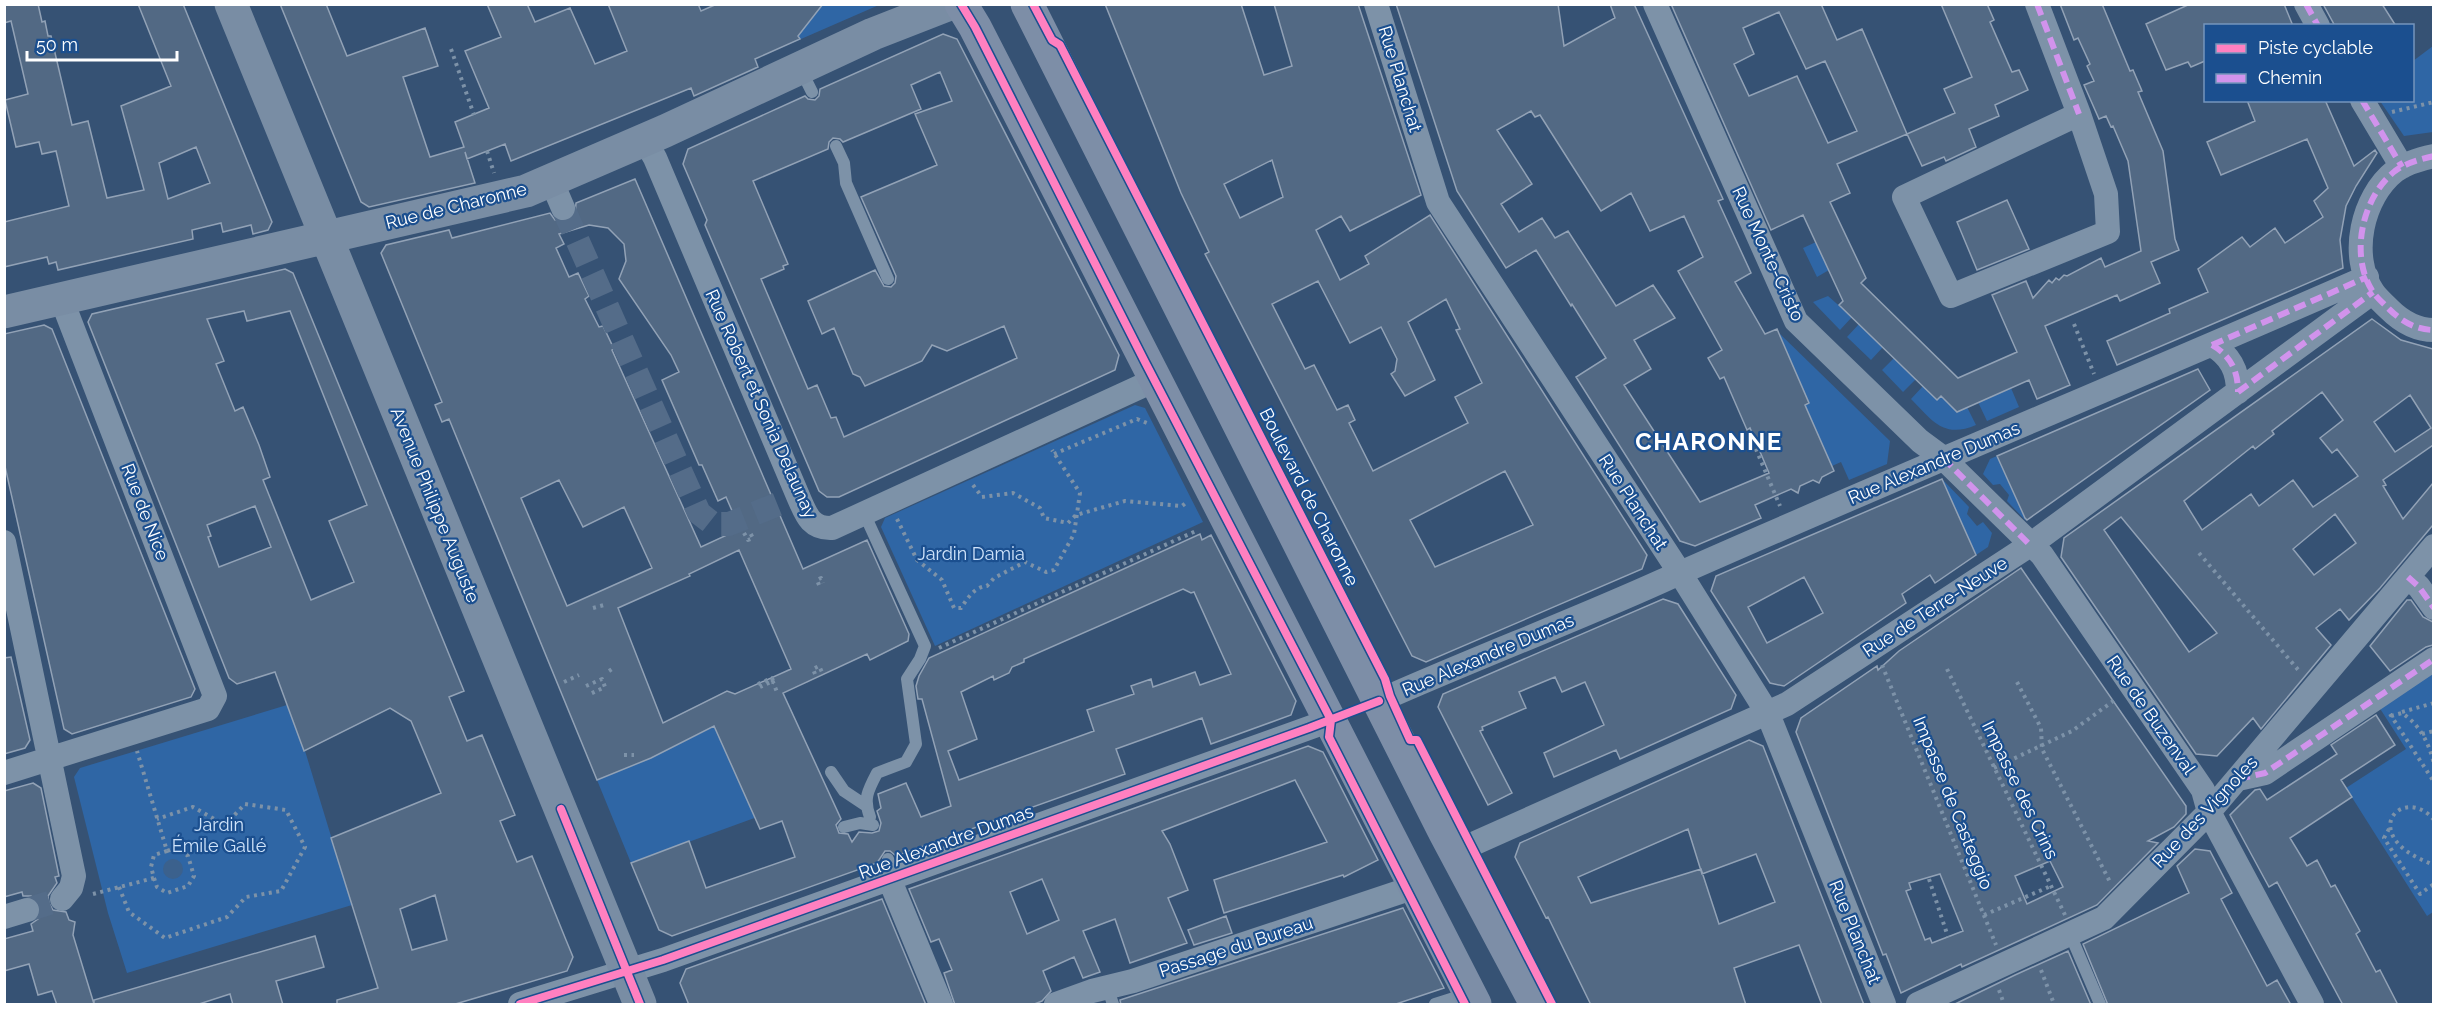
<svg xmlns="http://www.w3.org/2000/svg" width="2438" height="1009" viewBox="0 0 2438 1009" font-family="Raleway,sans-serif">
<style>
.green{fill:#2f66a5}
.water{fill:#3b618d}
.building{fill:#526984;stroke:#92a2b6;stroke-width:1.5;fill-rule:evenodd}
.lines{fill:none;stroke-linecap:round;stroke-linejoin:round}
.street-tunnel{stroke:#546c89;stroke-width:24;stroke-dasharray:24 12;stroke-linecap:butt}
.path{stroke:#7d92a8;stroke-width:4;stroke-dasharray:3 4.5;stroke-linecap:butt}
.lane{stroke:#7d92a8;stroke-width:12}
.street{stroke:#7d92a8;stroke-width:24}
.secondary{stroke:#798da4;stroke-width:33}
.primary{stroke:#7d8ea7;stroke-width:33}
.quiet{stroke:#d193ec;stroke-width:6;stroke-dasharray:12 6;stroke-linecap:butt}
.cycleway-casing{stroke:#1b4f8f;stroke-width:11}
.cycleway{stroke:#ff80c0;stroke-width:8}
.labels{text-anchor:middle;stroke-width:4.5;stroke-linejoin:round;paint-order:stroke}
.street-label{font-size:18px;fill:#fff;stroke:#1b4f8f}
.park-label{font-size:18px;fill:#cfe3fa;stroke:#1b4f8f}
.district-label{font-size:24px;font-weight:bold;letter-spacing:1.5px;fill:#fff;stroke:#1b4f8f}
</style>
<rect width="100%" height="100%" fill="#365274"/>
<path class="green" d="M731 5H879L755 59Z
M2433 46V132L2404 136 2380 101 2412 100 2413 61Z
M1816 242 1829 270 1817 277 1803 248Z
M1828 296 1852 317 1840 330 1813 302Z
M1859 324 1883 347 1871 360 1847 337Z
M1779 333 1890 441 1887 464 1849 480 1841 462 1832 466 1805 405 1809 403Z
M1894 358 1916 379 1903 392 1882 370Z
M1923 386 1941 396 1957 411 1967 407 1976 425C1943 439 1932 420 1911 399Z
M2011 388 2019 407 1987 421 1978 402Z
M1135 405 1145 408 1203 522 935 646 881 527 885 518Z
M1997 456 2026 521 2007 501 2009 495 2000 484 1993 485 1983 474 1990 459Z
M1942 479 1969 507 1967 514 1977 526 1983 522 1992 533 1988 547 1976 555Z
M2433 671V912L2427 916 2346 788 2406 749 2379 707Z
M783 692 828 791 631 863 597 780 651 758Z
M287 705 302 741 352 905 127 973 108 913 74 777 80 768Z"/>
<path class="water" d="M163 869a10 10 0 1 1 20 0a10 10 0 1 1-20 0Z"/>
<path class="building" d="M4 4H38L42 22 45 21 48 36H51L72 125 88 121 107 198 144 190 121 106 171 86 138 4H183L272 222 268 230 253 234 251 225 223 232 221 223 192 230 193 239 58 270 56 262 49 264 47 257 4 267V222L69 206 56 151 42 154 39 142 16 147 5 100 28 94 11 21 4 23ZM196 147 210 183 168 199 159 163Z
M280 4H326L347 56 425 28 438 66 403 77 430 157 464 147 455 122 489 108 465 51 501 37 487 4H527L535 22 570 8 595 64 627 51 608 4H698L701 11 717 4H823L798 36 800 39 755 59 758 67 694 96 691 88 511 161 505 144 467 159 465 152 475 183 369 207 361 202Z
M1105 4H1241L1264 75 1292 66 1274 4H1358L1421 195 1350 231 1341 216 1316 230 1340 280 1369 264 1365 256 1430 215 1647 555 1642 569 1426 662 1412 656 1205 254 1209 252 1181 193ZM1272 160 1283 197 1240 218 1224 184ZM1318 281 1350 343 1381 327 1397 359 1395 371 1391 374 1405 396 1435 380 1408 322 1446 299 1460 329 1456 330 1482 383 1455 397 1468 423 1373 471 1349 423 1355 420 1348 405 1337 410 1314 365 1305 369 1272 304ZM1505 471 1533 525 1435 567 1410 520Z
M1396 4H1558L1564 46 1615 18 1610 4H1634L1723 199 1718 201 1751 273 1735 282 1765 334 1777 329 1809 403 1805 405 1834 471 1822 477 1819 483 1813 480 1800 486 1798 493 1791 489 1755 505 1761 518 1695 546 1680 541 1576 377 1606 358 1572 304 1571 306 1536 250 1506 268 1457 191ZM1531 111 1535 117 1540 115 1601 211 1631 193 1650 231 1684 216 1703 257 1678 271 1722 350 1708 358 1720 379 1724 377 1747 430 1750 428 1769 473 1700 502 1624 385 1651 369 1634 340 1675 318 1653 285 1616 306 1568 231 1555 238 1542 218 1519 232 1501 204 1532 184 1497 130Z
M1671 4H1821L1837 40 1862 29 1907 134 1955 113 1944 89 1972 77 1941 4H1987L1994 20 1990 22 2012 72 2019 70 2028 90 1995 105 1999 116 1969 129 1976 147 1946 161 1944 157 1922 166 1907 134 1837 164 1850 193 1830 202 1866 278 1861 283 1958 378 2017 352 1992 295 2026 281 2033 298 2049 280 2052 283 2056 278 2059 280 2064 275 2067 276 2101 258 2105 267 2141 251 2128 161 2113 126 2111 127 2106 116 2099 119 2084 85 2094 81 2087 66 2090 64 2078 38 2074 40 2060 4H2102L2130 71 2133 70 2142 91 2138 92 2163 151 2175 239 2179 250 2151 262 2160 283 2120 301 2117 295 2045 326 2070 385 2037 399 2029 380 1957 412 1941 396 1937 400 1839 305 1843 301 1803 215 1771 230ZM1779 12 1806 69 1825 61 1857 131 1828 143 1797 76 1749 96 1734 64 1754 54 1743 28Z
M2190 4H2284L2293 26H2205V61L2191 67 2188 62 2166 70 2146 24Z
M2323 4H2382L2396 26H2335Z
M943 34 957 39 1119 355 1115 370 839 497H827L819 491 705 225 707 220 683 164 688 149 805 96 808 99 815 100 819 96 820 89ZM940 72 952 101 915 114 937 165 861 197 896 276 895 283 891 287 884 286 875 270 808 301 822 334 834 328 853 374 860 377 865 386 922 361 932 345 947 351 1004 326 1017 358 844 437 836 417 831 418 817 385 808 389 761 279 784 269 783 266 788 264 753 181 828 149 829 142 833 138 840 139 843 142 921 109 911 85Z
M2247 100H2325L2354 166 2375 150 2377 153 2356 186 2346 206 2340 240 2343 268 2117 365 2107 341 2170 313 2169 309 2208 292 2198 269 2242 237 2250 247 2275 228 2285 243 2323 217 2314 201 2328 188 2307 139 2221 175 2207 142 2255 121Z
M635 179 803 569 867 540 909 634 908 641 870 660 867 654 783 693 841 819 836 825 839 833 848 834 852 842 859 832 872 833 879 831 881 823 877 811 881 808 878 794 906 783 921 817 951 806 922 699H918L916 686 919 676 929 658 1200 534 1202 540 1211 535 1296 701 1291 715 1211 744 1202 718 1116 749 1125 774 896 856 890 851H885L877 863 672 936 659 930 631 863 689 841 706 888 795 857 782 821 760 829 714 726 651 758 597 780 449 419 442 422 435 405 442 402 381 253 386 245 449 230 452 238 550 213 555 220 568 221 575 216 576 203ZM589 225 608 228 624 244 626 261 619 279 671 355 679 372 662 380 699 465H702L718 501 726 497 740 529 701 547 612 350 614 349 603 326 599 327 585 299 589 296 578 273 569 277 556 248 564 244 559 234ZM559 480 583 527 624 507 652 568 567 606 521 498ZM739 550 791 669 735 694 727 691 663 723 618 608 690 576 689 574ZM1183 589 1191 593 1194 592 1231 674 1200 685 1195 672 1153 687 1151 679 1131 686 1134 694 1087 710 1094 731 959 780 948 751 977 739 961 692 993 676 994 680 1009 673 1012 667 1024 662V659Z
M2007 200 2029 249 1977 270 1957 222Z
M285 269 293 273 464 691 449 697 467 741 482 735 515 815 500 821 517 862 532 856 566 940 573 957 567 971 452 1005H337V1000L378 988 331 838 441 793 411 721 390 708 304 751 275 672 237 684 229 678 88 322 92 314ZM244 311 247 321 290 311 367 505 329 521 354 582 311 600 263 480 270 477 259 445 243 407 235 411 216 364 224 361 207 319ZM255 506 271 547 219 567 208 537 211 536 207 525ZM435 895 447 940 412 950 400 909Z
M2372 319 2401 340 2433 349V445L2383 480 2386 485 2383 486 2403 519 2433 483V525L2380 588 2349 620 2340 609 2316 628 2331 645 2261 729 2253 718 2217 756 2196 754 2061 557 2064 538ZM2322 392 2343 420 2320 438 2332 453 2337 449 2358 476 2313 507 2293 480 2259 506 2251 494 2202 530 2184 501 2253 446 2255 449 2274 434 2272 431ZM2410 395 2431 428 2395 452 2374 422ZM2335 514 2356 543 2314 575 2293 549ZM2121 517 2217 633 2189 652 2104 530Z
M44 325 52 329 195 689 191 697 72 734 64 729 4 462V334Z
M2198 369 2210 390 2027 520 2025 518 1997 456Z
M1942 479 1976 555 1935 583 1930 575 1902 594 1906 603 1784 686 1770 683 1711 591 1716 576ZM1804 577 1823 613 1767 643 1748 607Z
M2021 568 2186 806V814L2174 827 2148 841 2158 843 2097 905 1962 967 1961 964 1901 993 1886 954 1883 955 1796 732 1801 718 1877 666 1878 670 1899 651ZM2050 861 2063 887 2027 904 2015 876ZM1940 874 1963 931 1932 943 1930 938 1925 940 1906 891 1911 889 1909 883Z
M1663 599 1678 604 1736 695 1731 709 1620 759 1616 750 1554 777 1544 753 1604 725 1585 682 1562 692 1555 677 1519 692 1526 708 1482 727 1483 730 1480 731 1512 793 1488 805 1438 707 1443 694Z
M2407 600H2411L2423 617 2433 622V645L2426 647 2390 671 2370 646Z
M11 657 30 740 25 748 4 754V658Z
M2376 715 2395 745 2341 780 2352 797 2290 838 2307 866 2317 860 2331 887 2335 885 2360 931 2356 934 2376 972 2380 970 2398 1005H2343L2277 882 2269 887 2230 815 2255 790 2260 789 2267 800 2337 754 2331 745Z
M1749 740 1763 746 1864 1005H1822L1799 945 1734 968 1746 1005H1591L1548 917 1546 918 1515 857 1520 843ZM1688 829 1702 874 1756 854 1775 902 1719 924 1701 869 1591 903 1578 877Z
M1308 746 1323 752 1378 860 1344 877 1343 875 1224 913 1214 880 1327 842 1295 780 1162 831 1170 844 1188 890 1168 898 1187 943 1130 963 1115 919 1083 931 1100 972 1083 978 1074 957 1043 971 1051 991 1042 1001 1032 1005H955L944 973 952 970 939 939 931 942 909 889ZM1042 879 1059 920 1027 934 1010 892Z
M33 783 41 788 59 876 55 877 57 883 48 896 49 903 53 910 66 912 69 920 75 922 73 935 94 1004V1000L315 936 324 967 276 981 283 1005H233L230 994 196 1005H57L52 991 38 995 29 964 4 971V939L33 931 31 924 38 919 41 913 37 900 31 896H23L22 892 4 897V791Z
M2195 849 2210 851 2232 893 2221 899 2233 922 2267 986 2277 980 2291 1005H2108L2083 944 2189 893 2177 866Z
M882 899 926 1005H689L680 983 686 969Z
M1403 908 1444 988 1393 1005H1121L1120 1000Z
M1226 916 1232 933 1194 945 1188 930Z
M2068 951 2091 1005H1953L2015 975Z"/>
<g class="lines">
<path class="street-tunnel" d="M563 208 699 513 713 524H729L798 496
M27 910 62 899"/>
<path class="path" d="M451 49 474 115
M2392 112 2434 102
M487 151 494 173
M2074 324 2094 374
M1750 435 1780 506
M1054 454 1137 419 1147 423 1148 426
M973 485 982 497 1013 493 1040 508 1044 518 1068 523 1076 515 1125 501 1182 506 1187 502
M897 519 917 560 942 580 954 608H961C968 598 974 587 987 586L994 578 1025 562 1046 572 1054 570 1074 534 1080 493 1052 450
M744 533 748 540 753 538 749 531
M2199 553 2300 672
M819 585 817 580 821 578 823 583
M593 608 604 605
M939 648 1198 530
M1882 665 1996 945
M1947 669 2065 915
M609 671 612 669
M815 674 813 669 819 666 822 672
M564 682 579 675
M2017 682 2041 728 2042 749 2110 882
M772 683 773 682 777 692
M758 684 772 678 773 681 760 687
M586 686 602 679 605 687 590 694
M2402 712 2434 703
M2390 714 2434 782
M2391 716 2402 713C2420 725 2429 743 2434 764
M2422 734 2434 731
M624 755H634
M1994 768 2072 731 2116 699
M2434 820C2409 789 2368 820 2405 850 2413 856 2424 861 2434 865
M2389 829 2384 838 2420 894 2434 884
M154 878 157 887 167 893 188 886 194 876 188 856 177 847 167 851
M1929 879 1948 937
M119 887 129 912 165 938 227 917 246 897 281 891 305 847 286 810 245 804 225 825 193 807 157 819
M93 894 154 878 151 867 154 855 167 851 137 751
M1984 915 2051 886
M2041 970 2054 1004
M1999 990 2004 1004"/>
<path class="lane" d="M800 68 812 92
M836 146 844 163 846 183 888 279
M864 513 925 646 920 659 907 679 916 744 906 762 877 773C868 790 863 799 870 817
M831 772 844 791 865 805
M844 827 860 823 873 825
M888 859 894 876
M2070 934 2100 1004
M1107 987 1113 1004
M1435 1004 1454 998"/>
<path class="street" d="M1376 4 1438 202 1680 573 1768 714 1884 1004
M1655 4 1796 321 1920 441 1943 458 2042 555 2203 790 2209 812 2312 1004
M2037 4 2079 114 2106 194 2108 232 1951 296 1904 197 2079 114
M2306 4 2318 26
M2362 100 2402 167
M644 139 655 158 798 496C806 514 810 529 832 528L1155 380
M2434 156C2420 159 2406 163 2395 171 2362 197 2349 256 2373 292 2377 298 2384 304 2389 309 2401 321 2416 330 2434 330
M551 180 563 208
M2212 345C2231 356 2238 371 2238 392
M4 542 74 876 71 888 62 899
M2408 577 2419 587 2434 608
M1379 701C1473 659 1569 623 1662 581 1896 477 2132 380 2367 277
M4 773 208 709 215 696 61 298
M2238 779 2265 773 2434 659
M1455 852 1787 704 2030 545 2373 292
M889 878 941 1004
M4 917 27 910
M520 1004 663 960 1331 720
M1056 1004 1092 991 1133 981 1415 887
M1918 1004 2104 918 2209 812 2434 546"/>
<path class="secondary" d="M231 4 640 1004
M4 312 526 191 665 131 873 34 950 4"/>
<path class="primary" d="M961 4 975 27 1475 1004
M1027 4 1445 833 1536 1004"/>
<path class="quiet" d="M2037 4 2079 114
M2306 4 2318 26
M2362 100 2402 167
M2434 156C2420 159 2406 163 2395 171 2362 197 2349 256 2373 292 2377 298 2384 304 2389 309 2401 321 2416 330 2434 330
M2212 345 2367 277
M2212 345C2231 356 2238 371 2238 392
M2238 392 2373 292
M1943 458 2030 545
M2408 577 2419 587 2434 608
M2238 779 2265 773 2434 659"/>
<defs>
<path id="cycleway" d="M961 4 975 27 1145 362 1331 720 1329 737 1465 1004
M1033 4 1052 40 1060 45 1385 679 1390 696 1410 740H1417L1552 1004
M561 809 640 1004
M520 1004 663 960 1309 728 1379 701"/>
</defs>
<use href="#cycleway" class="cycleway-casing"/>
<use href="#cycleway" class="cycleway"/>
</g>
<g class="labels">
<g class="street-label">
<text transform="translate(1400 79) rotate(73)" y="6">Rue Planchat</text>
<text transform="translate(456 206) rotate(-14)" y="6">Rue de Charonne</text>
<text transform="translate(1768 254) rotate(65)" y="6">Rue Monte-Cristo</text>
<text transform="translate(761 404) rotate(66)" y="6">Rue Robert et Sonia Delaunay</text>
<text transform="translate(1934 463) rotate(-23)" y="6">Rue Alexandre Dumas</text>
<text transform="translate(1309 497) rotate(63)" y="6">Boulevard de Charonne</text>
<text transform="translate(1633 502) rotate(57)" y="6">Rue Planchat</text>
<text transform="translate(435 505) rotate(68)" y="6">Avenue Philippe Auguste</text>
<text transform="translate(145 512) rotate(69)" y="6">Rue de Nice</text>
<text transform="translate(1935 607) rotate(-33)" y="6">Rue de Terre-Neuve</text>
<text transform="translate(1488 655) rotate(-23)" y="6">Rue Alexandre Dumas</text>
<text transform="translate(2151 715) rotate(55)" y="6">Rue de Buzenval</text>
<text transform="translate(2020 790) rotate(64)" y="6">Impasse des Crins</text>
<text transform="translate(1953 803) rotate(68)" y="6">Impasse de Casteggio</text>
<text transform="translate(2205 812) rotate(-47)" y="6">Rue des Vignoles</text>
<text transform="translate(946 842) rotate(-20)" y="6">Rue Alexandre Dumas</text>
<text transform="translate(1855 932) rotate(68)" y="6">Rue Planchat</text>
<text transform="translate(1236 947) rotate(-18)" y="6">Passage du Bureau</text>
</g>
<g class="park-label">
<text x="971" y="560">Jardin Damia</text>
<text x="219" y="831">Jardin<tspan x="219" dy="21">Émile Gallé</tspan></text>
</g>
<g class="district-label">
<text x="1709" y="450">CHARONNE</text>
</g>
</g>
<rect width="2438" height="1009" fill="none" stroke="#ffffff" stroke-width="12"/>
<rect x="2204" y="24" width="210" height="78" fill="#1b4f8f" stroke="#7695bc" stroke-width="1.5"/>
<rect x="2216" y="44" width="30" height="9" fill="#ff80c0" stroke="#7695bc" stroke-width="1.5"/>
<text x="2258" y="54" font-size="18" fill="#ffffff">Piste cyclable</text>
<rect x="2216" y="74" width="30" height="9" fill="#d193ec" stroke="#7695bc" stroke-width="1.5"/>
<text x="2258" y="84" font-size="18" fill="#ffffff">Chemin</text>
<path d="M27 51v9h150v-9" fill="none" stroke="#ffffff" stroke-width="3"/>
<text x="36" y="51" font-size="18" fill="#ffffff" stroke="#1b4f8f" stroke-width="4.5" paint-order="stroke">50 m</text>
</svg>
